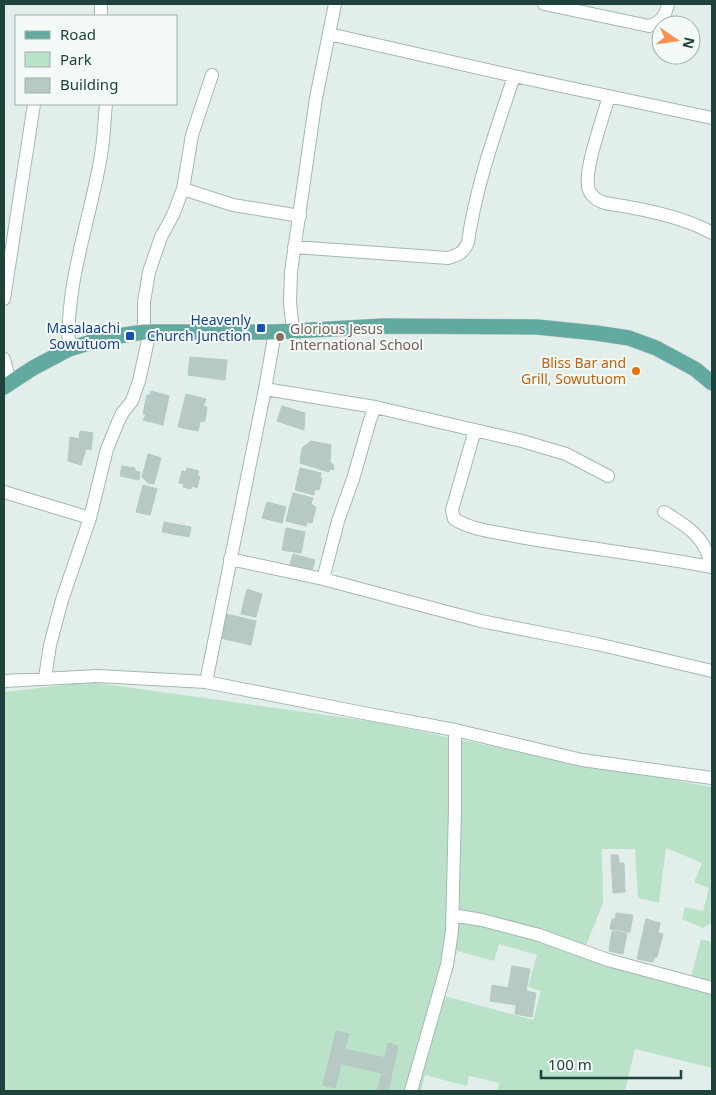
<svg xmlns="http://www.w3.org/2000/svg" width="716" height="1095" viewBox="0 0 716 1095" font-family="'Noto Sans',sans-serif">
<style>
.green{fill:#b9e2c9;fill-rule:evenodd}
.building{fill:#b7c9c4;stroke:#b4c9c3}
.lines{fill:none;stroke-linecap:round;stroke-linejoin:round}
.minor-casing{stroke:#a4b7b3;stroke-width:14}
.major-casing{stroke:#c1cac9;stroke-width:16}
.minor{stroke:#fff;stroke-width:12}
.major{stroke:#62a9a0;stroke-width:15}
.transit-dot{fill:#1a4fb4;stroke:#f3faf7;stroke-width:2}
.education-dot{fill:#8d6e63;stroke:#f3faf7;stroke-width:2}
.food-dot{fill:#e8710a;stroke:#f3faf7;stroke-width:2}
.labels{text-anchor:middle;stroke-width:4;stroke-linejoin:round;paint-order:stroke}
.transit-label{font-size:14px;fill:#164399;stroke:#f3faf7;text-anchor:end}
.education-label{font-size:14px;fill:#785e54;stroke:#f3faf7;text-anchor:start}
.food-label{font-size:14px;fill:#c56008;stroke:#f3faf7;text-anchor:end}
</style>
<rect width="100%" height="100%" fill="#e2eeea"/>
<path class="green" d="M90 682 376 722 542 757 712 787V922L703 928 682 919 685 907 703 911 709 888 694 882 702 863 666 848 659 903 638 898 635 849H602L603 903 585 948 691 977 701 939 712 942V973L710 982 712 983V1068L635 1049 625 1091H497L499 1083 469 1076 467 1086 425 1075 421 1091H4V692ZM499 944 537 955 528 987 541 991 533 1020 445 996 457 951 494 961Z"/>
<path class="building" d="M190 357 227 360 225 380 188 375Z
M151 391 169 396 163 425 143 420 146 415 143 414 147 395H150Z
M186 394 206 399 203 406 207 407 205 421 200 422 198 431 178 427Z
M282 406 305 413 304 430 277 421Z
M80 431 93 433 91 450 86 449 81 465 68 461 70 437 79 439Z
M311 441 331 445 330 462 334 466 333 470 330 469 329 472 300 463 302 448Z
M148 454 161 458 154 484 148 483 142 477Z
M122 466 135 468V471L140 472 139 480 120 476Z
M187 468 199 471 197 476H200L197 488 192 486 191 489 183 487 184 484 179 483 182 471 186 472Z
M300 468 321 473 320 478H322L319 490 315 489 314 495 295 490Z
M143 485 157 489 150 515 136 512Z
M293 493 313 498 311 504 316 507 312 523 307 522 306 526 286 521Z
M267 502 286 507 282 523 262 518Z
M164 522 191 527 189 537 162 532Z
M286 528 305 532 301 553 282 550Z
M293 554 315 560 312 571 290 565Z
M247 589 262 594 256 617 241 614Z
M226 614 256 621 251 645 220 638Z
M611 855H618L619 863H624L625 892 613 893Z
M616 913 633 915 630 932 610 929 612 919H615Z
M646 919 660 923 658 933 663 934 657 957H655L653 962 637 959Z
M612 931 627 933 623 954 609 951Z
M512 966 530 969 526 991 536 993 532 1017 515 1014 516 1005 490 1001 492 985 508 988Z
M336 1031 349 1034 345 1049 385 1058 388 1043 398 1046 388 1091H377L382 1073 341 1064 335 1088 323 1085Z"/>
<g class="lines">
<defs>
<path id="minor" d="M101 4V16
M544 4 649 26C662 22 665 16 668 4
M329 34 514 76 712 118
M609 96C603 118 585 166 588 186 589 194 595 199 602 202 611 205 620 205 629 207 656 212 688 219 712 233
M183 189 233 205 300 216
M294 247 448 258C458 255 464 253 468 242 476 185 496 131 514 76
M4 299 34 104
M293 331 290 303 291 272 316 98 335 4
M144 332V302L149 272 161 237 173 215 183 189 192 135 212 75
M69 349C65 286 89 223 100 161 104 142 104 123 106 104
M4 359 10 383
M265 389 375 407 522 441 566 454 608 476
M475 430 452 510 454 519C474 531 498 532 520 537 584 548 648 555 712 567
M4 492 90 518
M664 512C689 527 705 537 712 567
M230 559 323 579 481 621 597 644 712 671
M323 579 338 521 353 479 370 420 375 407
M45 678 50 645 62 600 90 518 107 449 118 422 123 412 132 401 139 381 150 331
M4 681 98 676 206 682 358 712 455 730 582 760 712 778
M206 682 265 389 275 332
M452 915 482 920 539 935 608 960 712 988
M411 1091 447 965 452 931 455 808V730"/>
<path id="major" d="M4 387 33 368 69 349 104 338 144 332H275L384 326 537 327 596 333 629 338 656 348 695 369 712 383"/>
</defs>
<use href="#minor" class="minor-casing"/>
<use href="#major" class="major-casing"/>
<use href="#minor" class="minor"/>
<use href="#major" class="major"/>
</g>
<g class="transit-dot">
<rect x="256" y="323" width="10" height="10" rx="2.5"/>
<rect x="125" y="331" width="10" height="10" rx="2.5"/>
</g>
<circle class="education-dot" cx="280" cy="337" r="5"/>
<circle class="food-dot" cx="636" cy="371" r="5"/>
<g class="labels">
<g class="transit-label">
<text x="251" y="325">Heavenly<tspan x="251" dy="16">Church Junction</tspan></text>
<text x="120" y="333">Masalaachi<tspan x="120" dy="16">Sowutuom</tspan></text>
</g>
<g class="education-label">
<text x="290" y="334">Glorious Jesus<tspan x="290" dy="16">International School</tspan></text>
</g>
<g class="food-label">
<text x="626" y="368">Bliss Bar and<tspan x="626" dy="16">Grill, Sowutuom</tspan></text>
</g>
</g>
<rect width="716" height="1095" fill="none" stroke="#20423d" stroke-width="10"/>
<rect x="15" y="15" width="162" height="90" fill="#f3faf7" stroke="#9fb0ad"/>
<rect x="25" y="31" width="25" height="8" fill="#62a9a0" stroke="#9fb0ad"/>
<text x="60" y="40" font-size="15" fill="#20423d">Road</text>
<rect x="25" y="52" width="25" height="15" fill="#b9e2c9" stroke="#9fb0ad"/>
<text x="60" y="65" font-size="15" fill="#20423d">Park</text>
<rect x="25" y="78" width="25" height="15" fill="#b7c9c4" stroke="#9fb0ad"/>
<text x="60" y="90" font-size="15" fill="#20423d">Building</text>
<g transform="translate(676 40) rotate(103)"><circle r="24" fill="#f3faf7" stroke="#9fb0ad"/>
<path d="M0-4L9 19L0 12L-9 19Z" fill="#ff914f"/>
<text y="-8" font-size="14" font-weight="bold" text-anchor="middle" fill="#20423d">N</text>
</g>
<path d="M541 1070v8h140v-8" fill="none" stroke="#20423d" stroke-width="2.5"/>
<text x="548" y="1070" font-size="15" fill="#20423d" stroke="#f3faf7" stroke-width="4" paint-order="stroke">100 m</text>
</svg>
